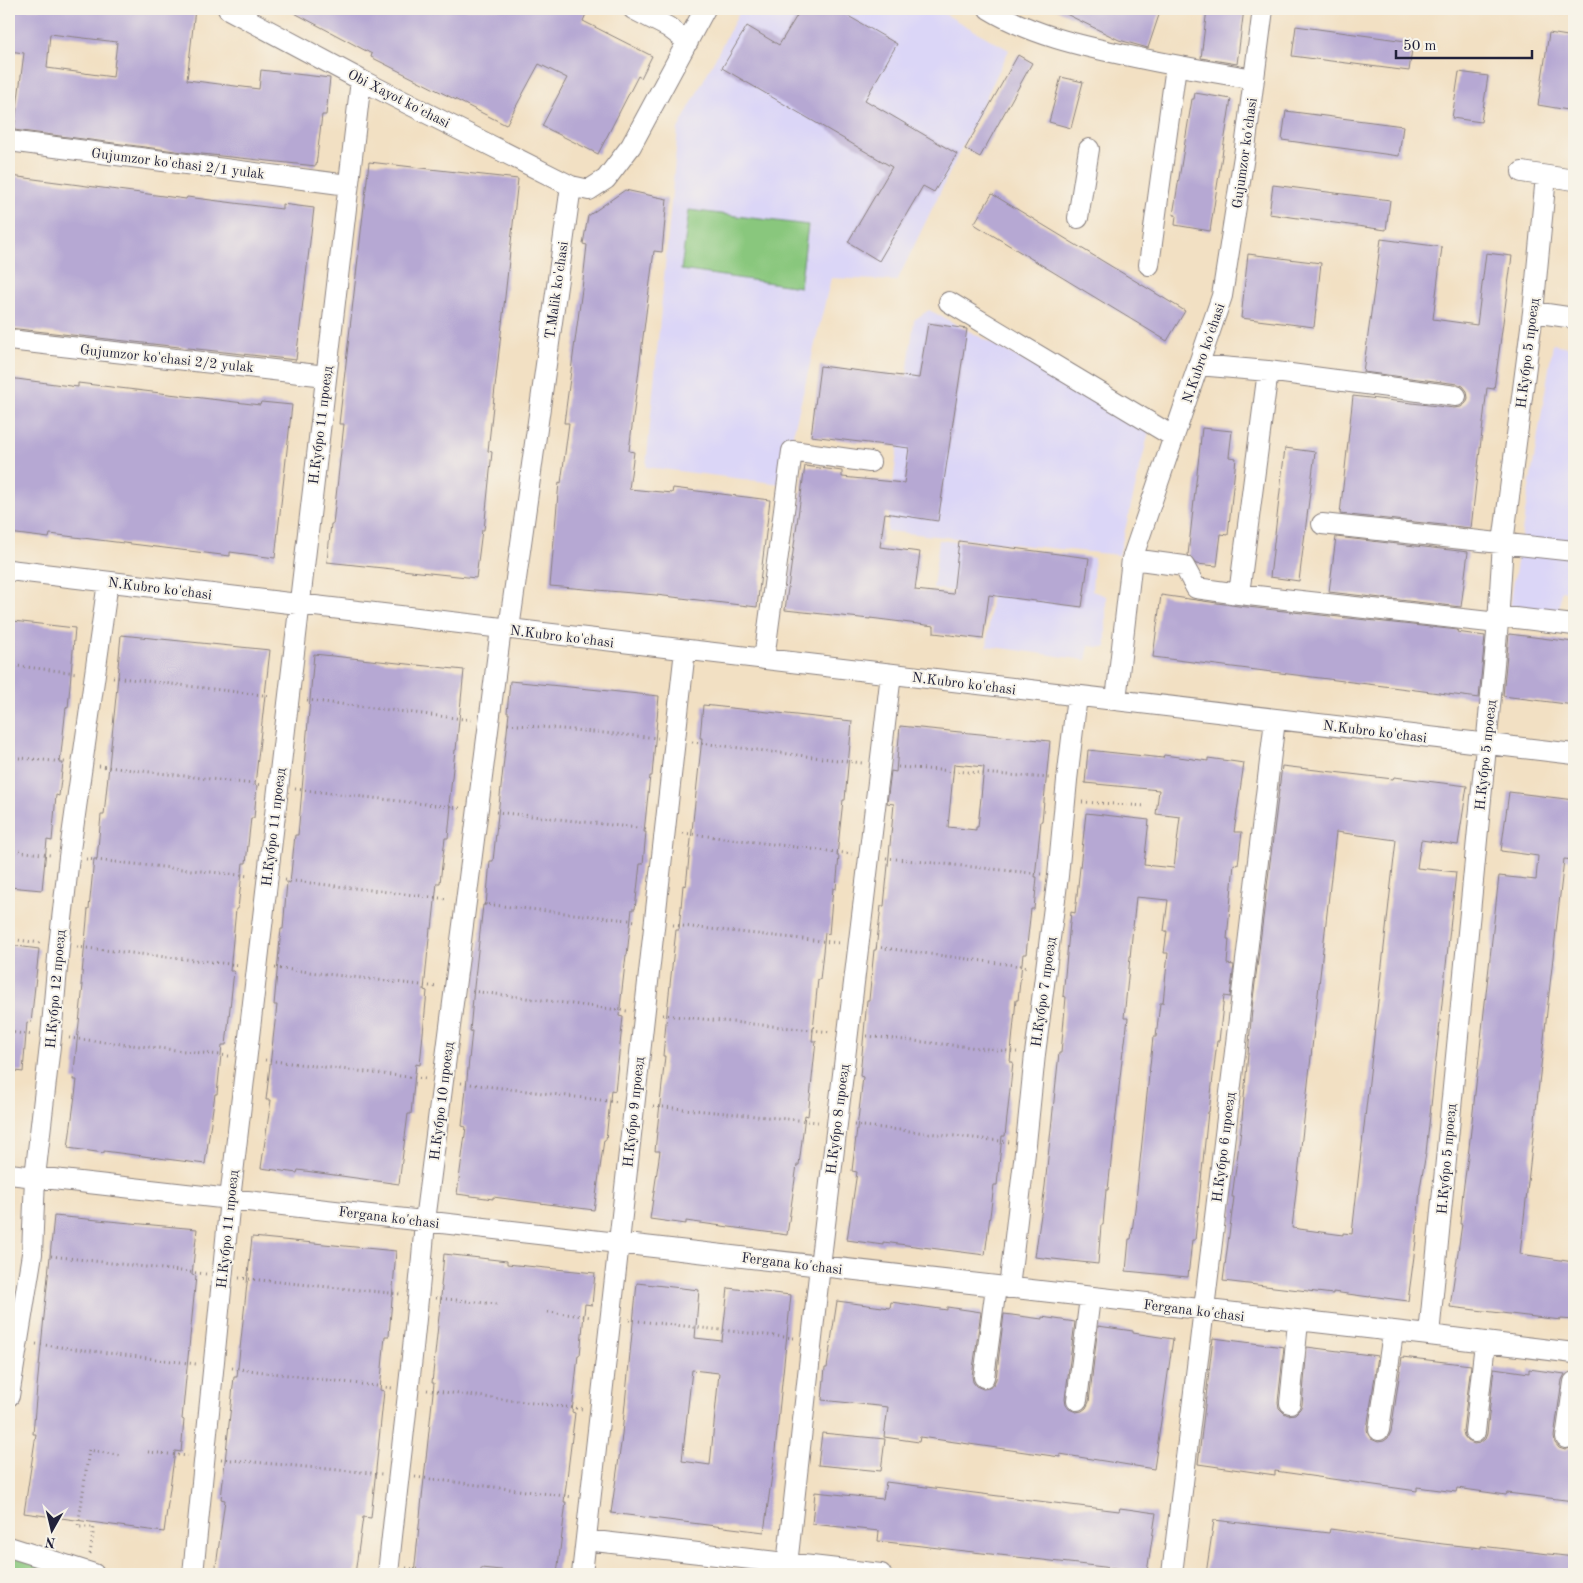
<svg xmlns="http://www.w3.org/2000/svg" width="1583" height="1583" viewBox="0 0 1583 1583" font-family="'Old Standard TT',serif">
<style>
.built{fill:#dbd6f7}
.green{fill:#89c77d;stroke:#56745c}
.building{fill:#b6a8d3;fill-rule:evenodd}
.lines{fill:none;stroke-linecap:round;stroke-linejoin:round}
.minor-casing{stroke:#8a817f;stroke-width:22}
.path{stroke:#8a817f;stroke-width:3;stroke-dasharray:1 4;stroke-linecap:butt}
.minor{stroke:#fff;stroke-width:20}
.labels{text-anchor:middle;stroke-width:4;stroke-linejoin:round;paint-order:stroke}
.street-label{font-size:14px;fill:#22223b;stroke:#f7f3e8}
</style>
<rect width="100%" height="100%" fill="#f7f3e8"/>
<filter id="ink" filterUnits="userSpaceOnUse"><feTurbulence type="fractalNoise" baseFrequency=".02" numOctaves="2"/><feDisplacementMap in="SourceGraphic" scale="10" xChannelSelector="R" yChannelSelector="G"/><feConvolveMatrix kernelMatrix="1 2 1 2 8 2 1 2 1" color-interpolation-filters="sRGB"/></filter>
<filter id="wash" filterUnits="userSpaceOnUse"><feTurbulence type="fractalNoise" baseFrequency=".0096" numOctaves="4" result="noise"/><feDisplacementMap in="SourceGraphic" scale="20" xChannelSelector="R" yChannelSelector="G"/><feGaussianBlur stdDeviation="1.12" result="paint"/><feColorMatrix in="noise" values="0 0 0 0 0 0 0 0 0 0 0 0 0 0 0 0 0 1.4 0 .05"/><feComposite in="paint" operator="in"/></filter>
<g filter="url(#wash)">
<rect width="100%" height="100%" fill="#f2e0c3"/>
<path class="built" d="M741 9H936L1009 50 897 281 831 278 781 484 646 467 678 129Z
M929 310 1150 427 1119 555 887 531 914 320Z
M1553 344 1574 348V593L1561 591 1559 613 1510 610 1513 586Z
M939 540 1094 558 1092 591 1106 596V648L1089 646 1086 660 987 646 991 598 933 588Z"/>
<path class="green" d="M689 210 808 225 800 287 681 270Z
M9 1554 67 1574H9Z"/>
<g id="blocks">
<path class="building" d="M9 9H195L187 80 259 89 261 70 330 78 326 115H322L316 166 183 152 14 130 24 53 9 51ZM50 34 117 42 113 77 47 68Z
M287 9H576L586 14 583 21 652 56 641 78 638 76 598 154 542 126 567 78 539 64 506 125 371 57 372 54Z
M801 9H836L897 44 865 100 957 154 934 192 923 186 879 261 848 242 892 167 722 68 747 26 779 45Z
M1056 9H1161L1148 48 1119 40Z
M1207 9H1244L1237 64 1201 58Z
M1296 26 1413 42 1409 71 1292 56Z
M1549 33 1574 37V111L1538 105Z
M1018 55 1032 63 980 157 965 149Z
M1459 72 1488 76 1481 122 1452 118Z
M1061 77 1083 82 1071 128 1049 122Z
M1195 93 1231 99 1210 231 1175 225 1176 215H1173L1192 99H1194Z
M1286 111 1403 126 1399 156 1282 140Z
M369 162 518 179 488 451 492 452 484 530H482L476 578 327 562 331 524H333L344 424H339Z
M11 176 186 199 187 197 282 209V204L314 208 296 360 9 328V194Z
M1273 185 1390 200 1386 230 1269 214Z
M625 190 667 199 662 252 654 251 643 337 629 451 634 452 629 489 672 493 673 488 770 500 757 607 656 595 550 586 559 482 561 483 569 423H564L582 289 587 245 583 244 588 216Z
M992 194 1185 311 1167 341 974 224Z
M1381 239 1442 247 1433 319 1477 325 1486 253 1512 256 1494 389 1487 388 1471 528 1340 514 1353 396 1454 408 1461 407 1466 403 1468 398 1467 391 1463 386 1458 384 1363 372Z
M1248 254 1321 263 1314 327 1241 318Z
M928 323 967 329 938 521 885 513 880 547 920 552 915 590 953 594 959 541 1089 558 1082 607 989 595 983 639 934 633V626L870 618V619L785 610 805 466 842 471V477L904 483 909 448 811 436 820 366 919 378Z
M9 378 78 387V383L260 405 261 402 292 405 275 558 230 552V556L50 534 49 538 9 533Z
M1202 428 1232 431 1229 457 1236 458 1228 535 1221 534 1217 566 1196 564 1188 555Z
M1285 448 1315 452 1299 581 1270 577Z
M1336 537 1468 552 1461 607 1329 592Z
M1161 595 1238 606 1458 630 1457 632 1485 636 1479 698 1153 657Z
M13 621 75 628 68 708 66 707 60 763H63L59 796 56 795 52 841 47 840 42 890 9 887V658Z
M1509 634 1574 642V705L1503 696Z
M121 635 270 650 255 785 257 786 254 818H251L246 863H243L238 909H236L230 971H234L226 1045H222L217 1094H215L205 1164 104 1151V1153L68 1148 77 1080H73L83 985H81L88 909H89L94 859H97L101 815H104L119 667H118Z
M314 654 464 670 456 750H455L449 805 451 806 448 838H445L440 883H437L432 929 430 928 424 990 427 991 420 1065 416 1064 411 1114H408L399 1184 298 1170 297 1173 261 1168 271 1100H266L277 1005H274L281 929H283L287 882 290 883 295 835H298Z
M510 681 659 696 652 776H650L644 832H646L643 864H640L635 909H632L627 955H626L619 1016 623 1017 615 1091 611 1090 606 1140H604L594 1210 493 1197V1199L457 1194 466 1127 462 1126 472 1031H470L474 987 483 905H486L490 861H493L509 713H507Z
M703 705 852 721 845 800H843L837 856H839L836 889 833 888 829 934 825 933 820 980 818 979 812 1041H816L808 1116 805 1115 799 1165H797L787 1235 686 1221V1224L650 1219 660 1151H655L665 1056H663L667 1012 676 930H679L683 885 686 886 702 738H700Z
M900 726 1050 741 1042 821H1041L1035 877H1037L1034 909H1031L1026 954H1023L1018 1000H1016L1010 1062H1013L1005 1136H1002L997 1185H994L985 1255 883 1242V1245L847 1240 857 1172 852 1171 863 1077 860 1076 867 1000H869L874 950H876L881 906H884L894 804 887 803 891 771 896 772ZM954 764 984 767 978 827H976V830L948 827Z
M1088 750 1163 758 1164 755 1208 761V758L1244 763 1234 832H1242L1238 865 1234 864 1227 939H1229L1227 964 1234 965 1230 997 1224 996 1219 1041H1217L1209 1112H1208L1195 1240H1192L1188 1277 1126 1271 1129 1239H1131L1135 1209 1153 1037H1156L1160 1003H1163L1168 953H1164L1167 931H1164L1168 900 1136 897 1124 1018H1128L1124 1050H1123L1108 1190H1106L1103 1225H1101L1098 1264 1035 1257 1045 1186 1059 1053H1061L1066 997 1063 996 1071 912 1075 913 1086 813 1149 820 1144 865 1174 868 1180 817 1156 814 1159 790 1085 783Z
M1282 766 1393 779 1394 777 1467 786 1458 845 1421 840 1417 868 1456 872 1426 1153 1420 1188 1416 1241 1408 1301 1370 1296V1297L1333 1292V1294L1223 1281 1234 1197H1232L1241 1130 1253 999ZM1336 832 1396 840 1352 1234 1343 1233V1235L1292 1228Z
M1509 792 1574 800V860L1564 859 1520 1254 1574 1262V1320L1561 1319V1320L1450 1307 1462 1224H1460L1463 1191 1468 1157 1499 876 1536 880 1538 856 1501 851Z
M9 945 39 949 31 1023 27 1022 23 1072 9 1070Z
M54 1216 197 1229 192 1275 196 1276 182 1419 184 1420 181 1452 175 1451 164 1532 24 1513 36 1434H33L37 1387Z
M252 1237 396 1251 389 1336H385L380 1390 384 1391 371 1518 363 1517 355 1574H215L225 1500 221 1499 234 1377H237Z
M444 1254 507 1261V1264L595 1273 592 1305 585 1304 580 1355H578L572 1412 575 1413 564 1502H566L557 1574H540L481 1568V1574H414L434 1383H432L442 1287 441 1286Z
M637 1283 699 1290 695 1338 722 1341 728 1288 791 1295 774 1461 764 1532 611 1513 621 1444ZM692 1370 719 1373 710 1465 682 1461Z
M837 1301 890 1308 891 1302 947 1310V1307L981 1312 972 1376 973 1382 976 1386 983 1389 989 1388 993 1385 996 1379 1004 1314 1042 1319V1317L1075 1322 1065 1399 1066 1405 1069 1409 1076 1412 1082 1411 1086 1408 1089 1402 1098 1326 1133 1331V1333L1173 1339 1154 1469 1060 1454V1457L920 1437 919 1442 884 1437 888 1407 822 1400 825 1368H827Z
M1213 1338 1284 1347 1278 1402 1279 1408 1284 1413 1288 1415 1295 1414 1300 1409 1302 1405 1307 1347 1378 1356 1367 1429 1368 1434 1371 1439 1378 1442 1384 1441 1388 1438 1391 1432 1402 1357 1471 1365 1463 1431 1464 1436 1468 1441 1474 1444 1480 1443 1485 1439 1487 1434 1494 1368 1529 1373V1369L1565 1374 1562 1380 1554 1437 1555 1443 1559 1448 1565 1450 1574 1446V1501L1507 1493 1506 1495 1457 1488 1456 1492 1417 1487V1491L1275 1471V1475L1198 1464Z
M822 1433 885 1439 881 1471 818 1465Z
M886 1482 1119 1511 1120 1508 1156 1513 1147 1572 878 1541 879 1531 812 1524 815 1492 883 1499Z
M1214 1520 1329 1533 1330 1529 1443 1544 1481 1548V1546L1574 1557V1574H1206Z"/>
</g>
</g>
<g filter="url(#ink)">
<use href="#blocks" fill-opacity="0" stroke="#8a817f" stroke-width="1"/>
<g class="lines">
<defs>
<path id="minor" d="M228 9 361 80 571 186
M633 9 668 27 688 42
M989 9C1032 35 1081 46 1130 56 1171 65 1212 72 1254 79
M9 141 348 185
M1522 172 1574 180
M1078 218 1089 149
M1149 265 1176 66
M949 302 1174 437
M1533 312 1574 318
M9 340 326 376
M1198 365 1268 371 1456 396
M1322 524 1574 551
M1132 559 1184 566 1196 588 1239 594 1268 371
M9 570 1574 754
M1239 594 1498 623
M1499 616 1574 625
M509 629 571 186 589 190 606 179 631 146 705 9
M764 659 792 451 870 462
M1116 700 1132 559 1222 296 1244 156 1263 9
M9 1174 1429 1335 1574 1353
M1009 1288 1026 1144 1035 1054 1058 876 1067 780 1077 696
M1429 1335 1498 623 1503 543 1533 312 1546 176
M984 1377 996 1287
M9 1396 32 1254 35 1177 51 1037 59 946 69 857 108 582
M1077 1400 1090 1298
M1290 1403 1298 1322
M1379 1430 1393 1333
M1475 1432 1485 1343
M1566 1438 1574 1382
M586 1540 881 1574
M9 1547 94 1574
M193 1574 230 1199 361 80
M388 1574C400 1457 416 1339 425 1221L501 629
M582 1574 685 650
M786 1574 820 1266 891 674
M1172 1574 1275 720"/>
</defs>
<use href="#minor" class="minor-casing"/>
<path class="path" d="M9 665 77 673
M113 677 271 696
M307 700 472 720
M508 724 658 738
M692 742 862 763
M9 757 65 762
M99 766 262 785
M898 767 1049 778
M295 789 460 808
M1082 802 1146 806
M496 812 647 829
M683 833 852 854
M9 850 50 855
M886 858 1041 874
M86 859 249 876
M285 880 448 899
M484 904 637 921
M673 925 840 943
M9 939 41 943
M77 947 239 965
M876 947 1029 967
M275 968 438 987
M472 991 627 1011
M663 1015 831 1032
M9 1032 33 1035
M867 1036 1017 1052
M69 1038 229 1056
M265 1060 425 1079
M461 1083 617 1102
M653 1106 818 1122
M854 1125 1010 1142
M51 1256 206 1274
M239 1278 400 1294
M436 1298 497 1304
M548 1312 592 1317
M629 1320 794 1338
M36 1344 196 1364
M232 1368 392 1388
M427 1390 582 1409
M148 1452 188 1456
M221 1459 382 1474
M415 1477 573 1497
M90 1554 94 1527H78L89 1450 122 1456
M406 1568 460 1574"/>
<use href="#minor" class="minor"/>
</g>
</g>
<g class="labels">
<g class="street-label">
<text transform="translate(399 98) rotate(27)" y="5">Obi Xayot ko'chasi</text>
<text transform="translate(1244 153) rotate(-82)" y="5">Gujumzor ko'chasi</text>
<text transform="translate(178 163) rotate(7)" y="5">Gujumzor ko'chasi 2/1 yulak</text>
<text transform="translate(556 290) rotate(-82)" y="5">T.Malik ko'chasi</text>
<text transform="translate(1203 353) rotate(-71)" y="5">N.Kubro ko'chasi</text>
<text transform="translate(1527 353) rotate(-83)" y="5">Н.Кубро 5 проезд</text>
<text transform="translate(167 358) rotate(6)" y="5">Gujumzor ko'chasi 2/2 yulak</text>
<text transform="translate(320 425) rotate(-83)" y="5">Н.Кубро 11 проезд</text>
<text transform="translate(160 588) rotate(7)" y="5">N.Kubro ko'chasi</text>
<text transform="translate(562 636) rotate(7)" y="5">N.Kubro ko'chasi</text>
<text transform="translate(964 683) rotate(7)" y="5">N.Kubro ko'chasi</text>
<text transform="translate(1375 731) rotate(7)" y="5">N.Kubro ko'chasi</text>
<text transform="translate(1485 755) rotate(-84)" y="5">Н.Кубро 5 проезд</text>
<text transform="translate(273 827) rotate(-83)" y="5">Н.Кубро 11 проезд</text>
<text transform="translate(55 989) rotate(-85)" y="5">Н.Кубро 12 проезд</text>
<text transform="translate(1043 992) rotate(-82)" y="5">Н.Кубро 7 проезд</text>
<text transform="translate(441 1101) rotate(-83)" y="5">Н.Кубро 10 проезд</text>
<text transform="translate(633 1112) rotate(-84)" y="5">Н.Кубро 9 проезд</text>
<text transform="translate(837 1119) rotate(-83)" y="5">Н.Кубро 8 проезд</text>
<text transform="translate(1223 1147) rotate(-83)" y="5">Н.Кубро 6 проезд</text>
<text transform="translate(1446 1159) rotate(-85)" y="5">Н.Кубро 5 проезд</text>
<text transform="translate(389 1217) rotate(7)" y="5">Fergana ko'chasi</text>
<text transform="translate(227 1229) rotate(-84)" y="5">Н.Кубро 11 проезд</text>
<text transform="translate(792 1263) rotate(7)" y="5">Fergana ko'chasi</text>
<text transform="translate(1194 1310) rotate(7)" y="5">Fergana ko'chasi</text>
</g>
</g>
<rect width="1583" height="1583" fill="none" stroke="#f7f3e8" stroke-width="30"/>
<g transform="translate(52 1530) rotate(188)" stroke="#f7f3e8" stroke-width="4" paint-order="stroke">
<path d="M0-4L9 19L0 12L-9 19Z" fill="#22223b"/>
<text y="-8" font-size="14" font-weight="bold" text-anchor="middle" fill="#22223b">N</text>
</g>
<path d="M1396 50v8h136v-8" fill="none" stroke="#22223b" stroke-width="2.5"/>
<text x="1403" y="50" font-size="15" fill="#22223b" stroke="#f7f3e8" stroke-width="4" paint-order="stroke">50 m</text>
</svg>
